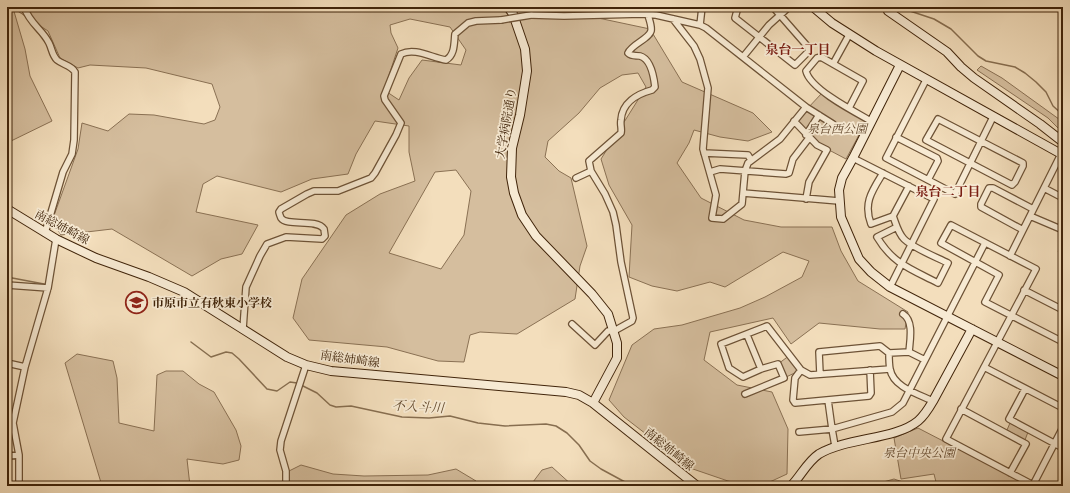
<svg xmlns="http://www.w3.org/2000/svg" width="1070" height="493" viewBox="0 0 1070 493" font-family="'IM FELL DW Pica','Noto Serif JP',serif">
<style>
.green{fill:#d5be9e;stroke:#8a7154;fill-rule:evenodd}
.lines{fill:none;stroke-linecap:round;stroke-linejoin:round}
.stream{stroke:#876e50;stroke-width:1.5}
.street-casing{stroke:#6d5236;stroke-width:8}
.secondary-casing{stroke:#40240a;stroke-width:10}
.street{stroke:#f7ead3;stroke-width:5.5}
.secondary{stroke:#f7ead3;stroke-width:8}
.street-bridge-casing{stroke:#6d5236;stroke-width:8;stroke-linecap:butt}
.street-bridge{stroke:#f7ead3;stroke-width:5.5}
.labels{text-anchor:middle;stroke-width:3.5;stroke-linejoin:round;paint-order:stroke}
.street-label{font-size:12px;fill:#40240a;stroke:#f7ead3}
.park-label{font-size:12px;font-style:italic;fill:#654a2f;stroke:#f7ead3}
.poi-label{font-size:12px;font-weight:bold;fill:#40240a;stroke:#f7ead3;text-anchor:start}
.neighbourhood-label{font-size:13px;font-weight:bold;fill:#7a1f14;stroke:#f7ead3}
.water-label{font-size:13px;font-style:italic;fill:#63492d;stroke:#f7ead3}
</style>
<rect width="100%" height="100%" fill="#f3debc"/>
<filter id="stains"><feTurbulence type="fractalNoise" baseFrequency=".005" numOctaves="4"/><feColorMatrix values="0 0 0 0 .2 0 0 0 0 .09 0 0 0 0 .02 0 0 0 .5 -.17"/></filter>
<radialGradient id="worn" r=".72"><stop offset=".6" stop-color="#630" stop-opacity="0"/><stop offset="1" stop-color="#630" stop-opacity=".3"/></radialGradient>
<path class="green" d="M7 7H583L584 15 650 29 682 82 753 113 772 132 748 141 720 137 694 130 689 143 677 163 701 198 744 220 781 227H832L841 251 858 281 908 312 905 329H880L819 323 791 344 773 318 710 332 704 360 737 385 772 392 788 429 787 474 761 486H750L728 481 690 468 624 417 609 400 632 345 654 329 682 325 740 308 765 297 802 277 809 261 783 252 725 287 710 282 677 291 652 286 629 277 632 225 609 185 601 159 646 87 638 73 622 75 600 88 579 113 548 141 545 157 559 171 571 178 587 246 580 266 575 299 517 334 480 332 470 335 464 362 438 361 387 347 309 340 293 318 302 279 346 215 380 194 415 181 409 152V126L375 121 356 154 348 174 312 179 281 192 217 176 203 184 196 212 258 225 242 254 221 259 192 276 112 229 61 235 52 221 78 149 82 123 108 131 129 114 154 115 204 124 215 120 220 107 212 84 146 68 90 65 78 68 60 58 48 31 13 8 25 49 30 76 52 121 11 141H7ZM410 19 450 27 466 50 461 65 422 60 409 78 399 100 384 90 398 48 391 33 390 25ZM456 170 471 191 464 235 441 269 389 253 435 172Z
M981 66 1002 78 1063 122V133L1048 118 977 70Z
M822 93 865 121 866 122 846 159 829 150 814 140 798 122 807 109Z
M77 354 113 361 117 378 119 423 154 431 157 375 166 371H183L199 384 214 392 236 430 241 446 239 460 223 464 187 459 190 486H102L65 363Z
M790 355 801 370 784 378 778 364Z
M1010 423 1028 432 1025 440 1007 430Z
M918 428 1030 486H937L934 474 901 479 894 438Z
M301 465 333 474 364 476 428 475 456 469 476 481 478 486H284L289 471Z
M552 467 573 486H530L542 470Z
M894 479 915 486H861H869Z"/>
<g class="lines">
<path class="stream" d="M905 7 910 11 934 19 951 29 978 56 986 61 1015 67 1025 73 1036 82 1046 92 1053 106 1063 115
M7 277 44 284
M191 342 211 357 226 352 232 353 239 359 267 389 277 391 290 382 297 383
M301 385 317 393 330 405 336 407 351 406 402 417 429 418 450 416 478 423 505 426 546 424 556 426 567 433 579 445 590 461 601 469 625 482 628 486"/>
<defs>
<path id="street" d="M24 7C30 24 42 29 49 43 52 49 52 55 57 60 63 65 71 65 75 72L74 140 72 154 63 172 45 233
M738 7 735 18 795 65 809 51 808 47 773 7
M531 15 564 16 642 14 656 15 700 25 706 28 806 107 833 124
M673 19 694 46 700 59 708 88 703 149 716 195 712 218 723 219 742 204 745 171 748 163 780 139 806 107
M700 25 702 7
M743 57 769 25 789 7
M833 64 849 35
M926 80 886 158 955 194 993 117
M849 108 863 81 821 57 817 58 806 71C810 89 855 112 871 121
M938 119 1023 163V166L1015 182 1012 185 926 140Z
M794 121 817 145 827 150 809 182 806 199
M806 135 819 115
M896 137 937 158 938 161 928 180
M704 153 748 155 751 160
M853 158 934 199 890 287
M710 172 720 169 786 174 789 173 793 159 809 138
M883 173C872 191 863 203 871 224L893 216 909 186
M576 178 591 171
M1044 188 1063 198
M743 193 839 201
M893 216C896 224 898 233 904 239 913 248 936 257 948 263L938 283C911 269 893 264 877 237L897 227
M1030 216 1063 230
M1023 230 981 207V204L989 188H993L1033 209
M1063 249 1062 251H1063
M1010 256 1061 154
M7 285 48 288
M1024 290 1063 310
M903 314C914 321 910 340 909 352
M572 324 595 345 608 331H614L632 321 633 318 621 262 616 225 613 212 605 194 591 171 589 161 621 133C622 128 620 125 621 120 622 103 637 94 652 90L655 87C654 78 651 59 640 56 636 55 632 57 628 53 632 44 649 39 651 31 652 26 649 19 648 15
M243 329 246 287 260 256 267 244 286 237 322 239 325 236 324 229C316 218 287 227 281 218 281 218 279 213 279 212L281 209 307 194 314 191H338L371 178 375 173 396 135 401 123 385 100 384 96 401 54C415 47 432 58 446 60 455 55 454 43 455 34L468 23 476 21 501 20
M747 335 761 369
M889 353C889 358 889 364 890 369 893 387 918 394 933 401
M7 363 25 367
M984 367 1063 408
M801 370 795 378 793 400 795 403 869 396 871 393 870 370
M820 374 819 352 880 346 889 353 909 352 925 360
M1025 389 1009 419 1063 448
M745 394 784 378 778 364 761 369 743 377 729 368 721 344 767 326 801 370 810 375 890 369
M828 400 832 429 835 446
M961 409 1026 444 1010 473
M799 432 832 429 892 412 903 403 985 243
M7 456 19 455
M1033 485 1063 427
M19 486V455L13 423 25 367 48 288 56 239
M286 486V471L280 450 281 441 306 365
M1035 486 946 439C976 382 1006 325 1036 269L951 225 941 243 999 275 985 302 1063 342"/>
<path id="secondary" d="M508 7 513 14 525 49 527 71 520 115 512 148 511 177 514 193 522 215 536 236 592 294 608 314 617 343V358L593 403
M813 7 832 23 876 51 1063 155
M887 7 888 11 947 52 961 67 974 78 1040 124 1063 142
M900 65 853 158 842 178 839 190 841 217 859 259 871 272 890 287 1063 376
M7 209 56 239 96 258 149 277 184 292 287 357 306 365 331 371 566 392 579 395 593 403 697 486
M791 486C801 476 807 462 819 454 848 437 895 440 918 421 925 415 929 408 933 401L972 329"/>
</defs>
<use href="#street" class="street-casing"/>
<use href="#secondary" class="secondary-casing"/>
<use href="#street" class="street"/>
<use href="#secondary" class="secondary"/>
<defs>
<path id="street-bridge" d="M501 20 531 15"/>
</defs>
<use href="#street-bridge" class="street-bridge-casing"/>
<use href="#street-bridge" class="street-bridge"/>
</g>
<defs>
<symbol id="school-ring" viewBox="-11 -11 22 22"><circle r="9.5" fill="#f7ead3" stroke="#8f2418" stroke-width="1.5"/><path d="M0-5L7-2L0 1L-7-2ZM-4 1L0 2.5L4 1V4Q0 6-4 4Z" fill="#8f2418"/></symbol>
</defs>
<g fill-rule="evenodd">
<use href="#school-ring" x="124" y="290" width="25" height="25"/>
</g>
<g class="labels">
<g class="street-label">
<text transform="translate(506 123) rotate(-80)" y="4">大学病院通り</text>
<text transform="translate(62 227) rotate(28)" y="4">南総姉崎線</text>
<text transform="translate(350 359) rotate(8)" y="4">南総姉崎線</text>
<text transform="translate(669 449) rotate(39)" y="4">南総姉崎線</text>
</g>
<g class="park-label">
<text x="837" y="133">泉台西公園</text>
<text x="919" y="457">泉台中央公園</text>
</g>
<g class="poi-label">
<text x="152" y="307">市原市立有秋東小学校</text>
</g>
<g class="neighbourhood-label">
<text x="798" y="54">泉台一丁目</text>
<text x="948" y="196">泉台二丁目</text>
</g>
<g class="water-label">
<text transform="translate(418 406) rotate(3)" y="5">不入斗川</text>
</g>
</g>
<rect width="1070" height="493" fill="none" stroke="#f3debc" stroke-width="24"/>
<rect x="8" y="8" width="1054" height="477" fill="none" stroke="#40240a" stroke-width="2"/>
<rect x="12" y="12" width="1046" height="469" fill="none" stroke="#40240a"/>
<rect width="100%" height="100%" filter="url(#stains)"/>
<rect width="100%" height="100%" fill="url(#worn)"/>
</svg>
